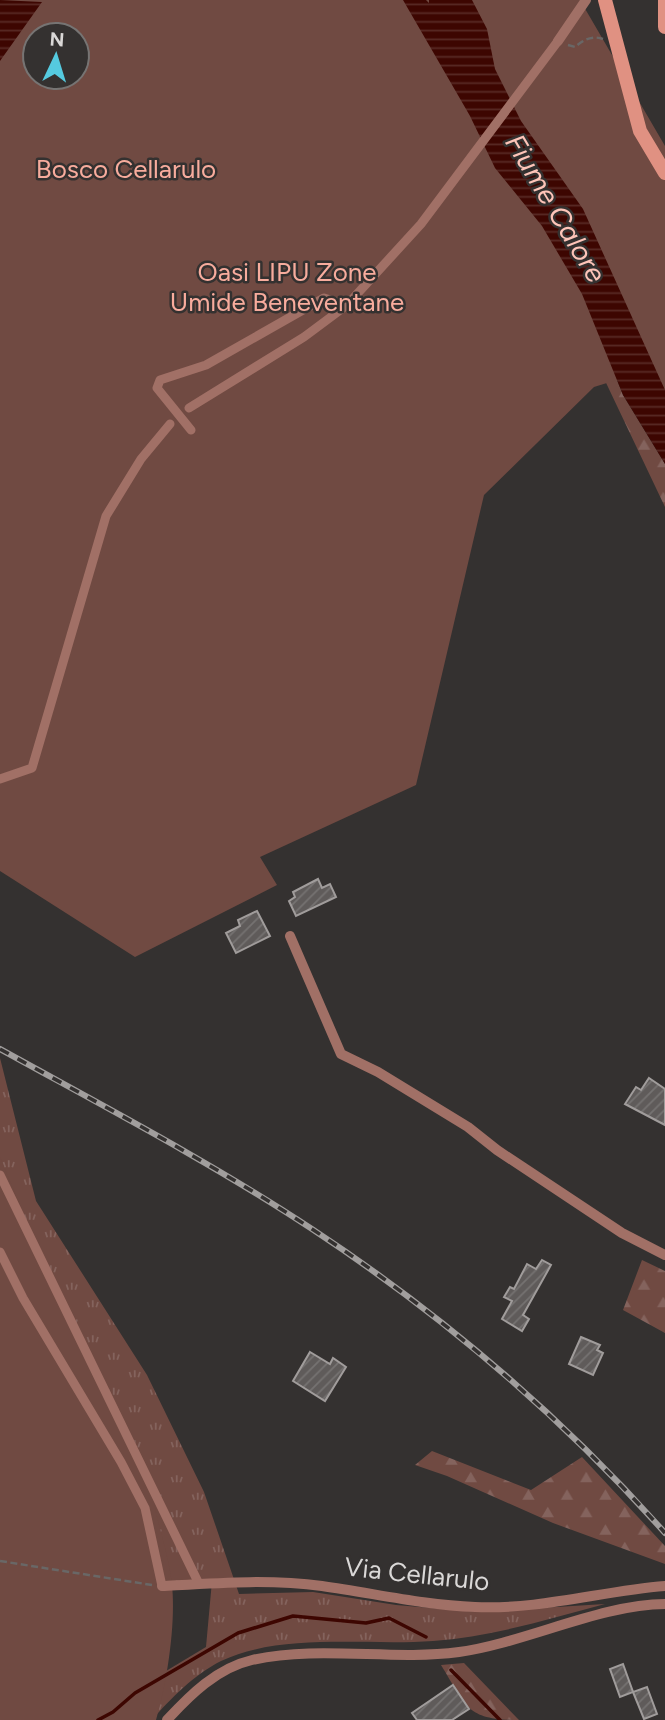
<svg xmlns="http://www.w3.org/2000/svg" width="665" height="1720" viewBox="0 0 665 1720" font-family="Figtree,sans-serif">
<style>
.grass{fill:url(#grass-tufts)}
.forest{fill:url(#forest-firs)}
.park{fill:#704a42;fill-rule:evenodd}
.water{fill:url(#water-rules)}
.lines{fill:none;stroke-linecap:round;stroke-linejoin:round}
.stream{stroke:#3d0601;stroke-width:3.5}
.building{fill:url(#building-hatch);stroke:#a09c9b;stroke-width:2}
.path{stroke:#696766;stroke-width:2.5;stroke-dasharray:7 3.5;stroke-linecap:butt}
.pedestrian{stroke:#a17066;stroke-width:9}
.minor{stroke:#a17066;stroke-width:10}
.secondary{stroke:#e09182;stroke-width:14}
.rail-casing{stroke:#a19e9d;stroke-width:6}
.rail{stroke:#343130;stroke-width:3.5;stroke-dasharray:10;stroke-linecap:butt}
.labels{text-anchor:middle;stroke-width:5;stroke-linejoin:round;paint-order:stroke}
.park-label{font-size:26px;fill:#f8ac9d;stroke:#343130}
.street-label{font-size:26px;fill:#dad8d7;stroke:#343130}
.water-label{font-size:28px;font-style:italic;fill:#fec4b8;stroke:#343130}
</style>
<defs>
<pattern id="grass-tufts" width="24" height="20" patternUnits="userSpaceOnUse" patternTransform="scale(1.75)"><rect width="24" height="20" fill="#704a42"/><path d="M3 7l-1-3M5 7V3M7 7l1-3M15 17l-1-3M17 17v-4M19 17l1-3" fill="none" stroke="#84635d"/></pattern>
<pattern id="forest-firs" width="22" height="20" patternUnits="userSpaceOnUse" patternTransform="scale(1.75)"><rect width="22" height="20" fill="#704a42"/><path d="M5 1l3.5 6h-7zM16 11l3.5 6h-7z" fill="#84635d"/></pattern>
<pattern id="water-rules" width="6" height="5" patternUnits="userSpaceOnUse" patternTransform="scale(1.75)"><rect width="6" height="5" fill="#3d0601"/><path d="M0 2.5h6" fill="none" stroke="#582a25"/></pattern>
<pattern id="building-hatch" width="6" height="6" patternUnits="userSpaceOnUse" patternTransform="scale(1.75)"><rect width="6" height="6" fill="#5f5b5a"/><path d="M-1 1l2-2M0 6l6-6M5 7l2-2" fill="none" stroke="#757271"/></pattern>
</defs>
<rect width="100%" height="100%" fill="#343130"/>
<path class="grass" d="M0 1058 36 1201 147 1375 204 1492 239 1594 313 1592 396 1605 478 1612 605 1604C549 1619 491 1637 433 1641 367 1646 282 1632 221 1661 195 1674 170 1699 152 1720L151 1680 206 1647 212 1581H157L0 1267Z"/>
<path class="forest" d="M561 288 582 294 623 395 665 464V507Z
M642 1260 665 1271V1333L623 1310Z
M432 1451 531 1490 582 1457 665 1546V1564L553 1523 447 1476 415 1465Z
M464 1663 517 1718 519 1720C466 1720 467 1707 441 1665Z"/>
<path class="park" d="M0 0H580L665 146V450L623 378 594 387 484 495 416 785 260 857 277 885 135 957 0 871ZM35 35H77V77H35Z
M0 1157 25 1218 150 1473C152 1512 168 1547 172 1585 176 1624 167 1683 156 1720H0Z"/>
<path class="water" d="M0 0 42 2 0 61Z
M403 0H426L429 3V0H472L487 29 495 69 521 121 583 209 665 390V464L623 395 582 294 542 226 495 168 470 116Z"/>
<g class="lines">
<path class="stream" d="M451 1670 500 1720
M98 1720 113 1712 135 1693 238 1633 293 1616 366 1623 389 1618 426 1637"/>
</g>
<path class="building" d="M318 879 322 888 330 884 336 897 296 916 289 901 295 897 293 892Z
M257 911 270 936 236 953 226 933 240 926 238 920Z
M649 1078 665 1089V1125L625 1104 636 1087 641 1090Z
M542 1260 551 1265 523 1315 529 1319 522 1331 502 1319 512 1301 504 1297 510 1287 514 1289 527 1264 536 1269Z
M581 1337 600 1345 597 1350 603 1353 593 1375 569 1364Z
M310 1352 330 1364 333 1358 346 1367 325 1401 293 1381Z
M623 1664 633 1692 620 1697 610 1669Z
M453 1685 469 1709 452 1720H417L412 1713Z
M647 1687 657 1714 644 1719 633 1692Z"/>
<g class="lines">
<path class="path" d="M568 45 575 47C583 40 592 35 603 39
M0 1561 152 1585"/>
<path class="pedestrian" d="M189 408 304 337 347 305 421 224 558 41
M191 430 157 388 160 380 206 365 324 298 347 305
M0 779 32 768 106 516 141 459 170 424
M0 1175 199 1584
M0 1252 23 1298 121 1462 145 1508 162 1586"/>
<path class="minor" d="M558 41 586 0
M290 936 341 1054 378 1072 468 1127 497 1150 622 1233 665 1255
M162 1586C216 1583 269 1579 322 1586 373 1593 423 1605 475 1607 539 1610 602 1591 665 1586
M167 1720C190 1695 217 1668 252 1660 320 1645 391 1661 459 1652 524 1643 602 1604 665 1604"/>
<path class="secondary" d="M605 0 640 131 665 173
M665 0V27"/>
<defs>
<path id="rail" d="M0 1049C105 1107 212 1163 312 1229 441 1314 562 1417 665 1533"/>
</defs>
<use href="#rail" class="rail-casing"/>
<use href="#rail" class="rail"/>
</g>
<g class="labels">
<g class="park-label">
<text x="126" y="178">Bosco Cellarulo</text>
<text x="287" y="281">Oasi LIPU Zone<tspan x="287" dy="30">Umide Beneventane</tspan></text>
</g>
<g class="street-label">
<text transform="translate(417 1574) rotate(6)" y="9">Via Cellarulo</text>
</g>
<g class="water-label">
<text transform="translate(556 208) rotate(59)" y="10">Fiume Calore</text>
</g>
</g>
<g transform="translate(56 56) rotate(4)"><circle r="33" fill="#343130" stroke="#767473" stroke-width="2"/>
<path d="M0-5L12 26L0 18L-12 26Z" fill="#55cadf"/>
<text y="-10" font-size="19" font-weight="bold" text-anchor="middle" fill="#dad8d7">N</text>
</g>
</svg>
